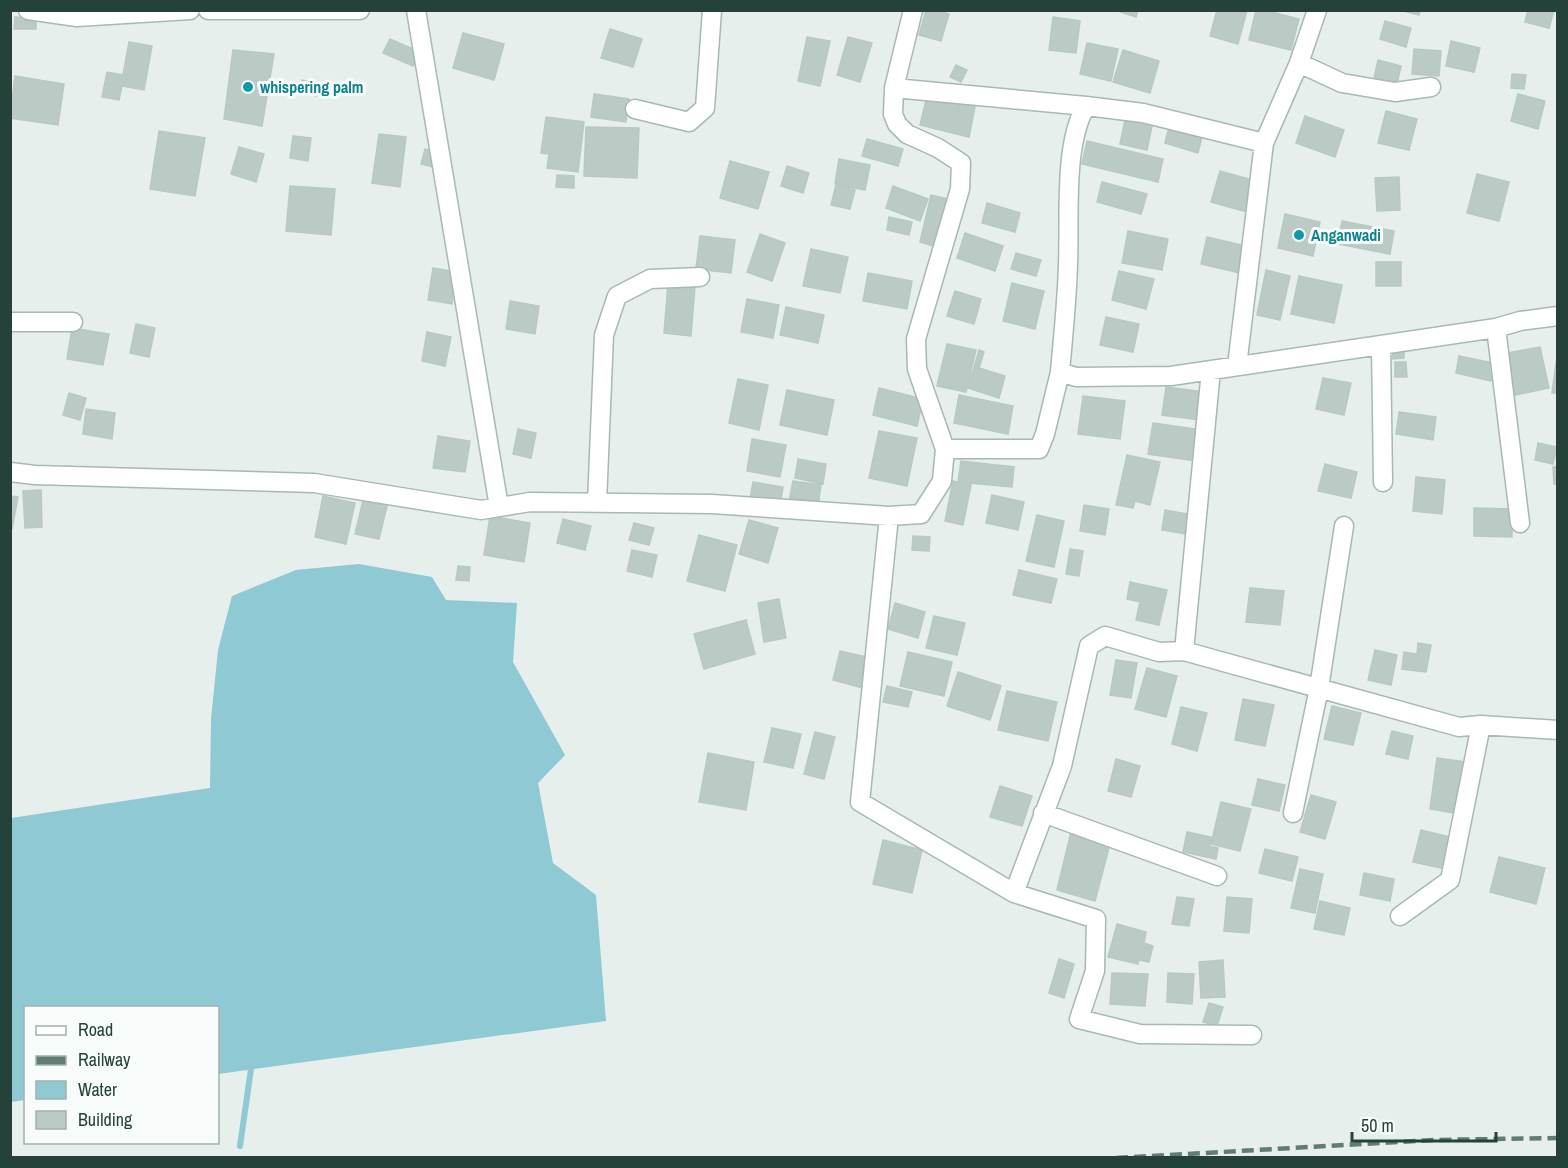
<svg xmlns="http://www.w3.org/2000/svg" width="1568" height="1168" viewBox="0 0 1568 1168" font-family="'Archivo Narrow',sans-serif">
<style>
.water{fill:#8ec9d4}
.lines{fill:none;stroke-linecap:round;stroke-linejoin:round}
.stream{stroke:#8ec9d4;stroke-width:6}
.building{fill:#bbcac4;stroke:#b8c9c2;stroke-width:1.5}
.minor-casing{stroke:#a8b8b2;stroke-width:21}
.minor{stroke:#fff;stroke-width:18}
.rail{stroke:#5f7d75;stroke-width:4.5;stroke-dasharray:12 6;stroke-linecap:butt}
.culture-dot{fill:#0f9aa8;stroke:#f7fbf9;stroke-width:2}
.labels{text-anchor:middle;stroke-width:6;stroke-linejoin:round;paint-order:stroke}
.culture-label{font-size:16px;font-weight:bold;fill:#0d838f;stroke:#f7fbf9;text-anchor:start}
</style>
<rect width="100%" height="100%" fill="#e6efeb"/>
<path class="water" d="M359 564 432 577 446 600 517 603 513 662 565 755 538 783 553 863 596 895 606 1021 218 1074V1008H26L25 1100 11 1102V818L210 788 211 719 218 650 232 596 296 570Z"/>
<g class="lines">
<path class="stream" d="M240 1146 252 1062"/>
</g>
<path class="building" d="M926 10H935L949 14 941 41 919 35Z
M1115 10H1138L1136 17Z
M1217 10H1247L1238 44 1210 36Z
M1256 10H1264L1299 19 1291 50 1249 40Z
M1400 10H1420L1419 15Z
M1528 10H1554L1549 28 1525 22Z
M15 17 36 18V29H14Z
M1053 17 1080 21 1076 53 1049 50Z
M1385 21 1411 28 1406 47 1380 39Z
M610 29 642 39 633 67 601 58Z
M463 33 504 44 494 80 453 68Z
M807 37 830 41 820 86 798 81Z
M848 37 872 43 860 82 837 75Z
M390 39 420 52 413 66 383 53Z
M1451 41 1480 48 1474 72 1446 66Z
M129 42 152 46 144 90 122 86 119 100 102 97 107 72 123 75Z
M1087 43 1118 49 1111 81 1080 74Z
M1414 49 1441 51 1439 76 1412 74Z
M233 50 274 54 262 126 224 119Z
M1123 50 1159 61 1150 93 1113 82Z
M1378 60 1401 66 1397 84 1374 78Z
M956 65 967 70 961 82 950 77Z
M1512 74 1526 75 1524 89 1511 88Z
M15 76 64 84 58 125 10 118Z
M302 80 319 85 316 96 299 91Z
M594 94 629 99 626 122 591 117Z
M1518 94 1545 101 1538 129 1511 121Z
M927 96 975 107 969 137 920 125Z
M1386 111 1417 119 1409 150 1378 143Z
M1126 115 1153 121 1147 150 1120 144Z
M1305 116 1344 130 1335 157 1296 143Z
M546 117 584 122 578 172 547 168 549 154 541 153Z
M1170 123 1203 133 1198 153 1165 143Z
M586 127 639 128 637 178 584 176Z
M159 131 205 138 195 196 150 189Z
M379 134 406 137 400 187 372 183Z
M293 136 311 138 308 161 290 158Z
M867 139 903 149 898 166 862 156Z
M1087 141 1163 159 1158 182 1082 164Z
M239 147 264 154 256 182 231 174Z
M425 149 438 153 434 167 421 164Z
M839 159 870 165 865 190 835 184Z
M730 161 769 172 758 209 720 198Z
M787 166 809 173 803 193 781 186Z
M1220 171 1256 181 1247 212 1211 202Z
M1477 174 1509 182 1499 221 1467 213Z
M557 175 574 176V188L556 187Z
M1399 177 1400 210 1377 211 1375 178Z
M1102 182 1147 194 1141 214 1097 202Z
M836 185 855 190 850 209 831 205Z
M290 186 335 189 331 235 286 231Z
M893 186 928 199 920 221 886 208Z
M931 195 948 199 937 247 920 242Z
M987 203 1020 213 1015 232 982 223Z
M1285 214 1320 222 1313 256 1278 248Z
M889 217 912 222 909 235 887 230Z
M1342 221 1394 231 1390 254 1338 244Z
M1128 231 1168 239 1162 270 1122 263Z
M965 233 1003 246 995 271 957 258Z
M760 234 785 243 772 281 747 272Z
M700 236 735 240 731 273 696 269Z
M1207 237 1246 246 1240 273 1201 264Z
M811 249 848 257 840 293 803 286Z
M1016 253 1041 260 1036 276 1011 269Z
M1376 262H1401V286H1376Z
M433 268 457 272 452 304 428 300Z
M1266 270 1290 276 1280 320 1257 315Z
M1119 271 1154 279 1146 309 1112 300Z
M868 273 912 281 907 309 863 301Z
M1299 276 1342 285 1334 323 1291 314Z
M1012 283 1044 291 1035 329 1003 321Z
M668 284 695 286 691 336 664 333Z
M955 291 981 299 974 324 947 316Z
M747 299 779 305 773 338 741 332Z
M510 301 539 306 535 334 506 329Z
M786 307 824 315 818 343 780 335Z
M1106 317 1139 324 1133 352 1100 345Z
M136 324 155 328 149 357 130 353Z
M72 328 109 334 103 365 67 359Z
M427 332 451 337 445 366 422 361Z
M1392 343H1404V358L1393 359Z
M947 344 976 350 966 392 937 386Z
M1540 347 1549 388 1515 395 1507 353Z
M1558 349V393H1552Z
M979 350 984 352 979 368 1005 376 999 398 968 388Z
M1459 356 1494 363 1491 381 1456 373Z
M1395 362H1406L1407 377H1395Z
M1323 378 1351 383 1344 415 1316 409Z
M738 379 768 385 759 430 729 423Z
M1166 387 1204 392 1200 420 1162 415Z
M879 388 923 399 917 426 873 415Z
M787 390 834 400 827 435 780 425Z
M69 393 86 398 80 420 63 415Z
M959 395 1013 406 1008 434 954 423Z
M1083 396 1125 401 1120 439 1078 434Z
M86 409 115 413 112 439 83 434Z
M1399 412 1436 417 1433 440 1396 434Z
M1153 423 1201 430 1196 461 1148 454Z
M518 429 536 433 531 458 513 454Z
M879 431 917 438 907 486 869 478Z
M438 436 470 441 465 472 433 468Z
M752 439 786 445 780 477 747 471Z
M1538 443 1557 447 1553 464 1535 460Z
M1127 455 1160 462 1150 505 1135 501 1133 508 1116 505Z
M798 459 826 464 823 484 795 478Z
M961 461 1014 467 1012 487 958 482Z
M1325 464 1357 472 1351 498 1318 491Z
M1558 466V484H1554L1553 467Z
M1416 477 1445 480 1442 514 1413 511Z
M793 481 821 485 818 507 789 502Z
M953 481 971 485 963 525 945 521Z
M753 482 783 487 780 505 750 499Z
M41 490 42 527 25 528 23 491Z
M992 495 1024 502 1018 530 986 523Z
M10 496 18 497 12 529H10Z
M323 496 355 503 346 544 315 537Z
M364 496 388 502 379 539 355 534Z
M1084 505 1109 509 1105 535 1080 531Z
M1474 508 1512 509V537L1474 536Z
M1165 510 1188 514 1185 534 1162 530Z
M1037 515 1064 521 1054 567 1026 561Z
M490 516 530 523 524 562 484 555Z
M563 519 591 526 585 550 557 543Z
M749 520 778 528 768 563 739 554Z
M634 523 654 528 649 545 629 540Z
M699 535 737 545 725 591 687 581Z
M913 536 930 537 929 551 912 550Z
M1070 549 1083 551 1079 576 1066 574Z
M632 550 657 555 652 577 627 571Z
M458 566 470 567 469 581 456 580Z
M1019 570 1057 579 1051 603 1013 595Z
M1130 582 1167 590 1159 625 1136 620 1140 602 1127 599Z
M1250 588 1284 591 1280 625 1246 622Z
M779 599 786 638 764 642 758 603Z
M895 603 925 612 918 638 888 629Z
M934 616 965 623 957 655 926 648Z
M746 620 755 654 704 669 694 634Z
M1418 643 1431 645 1426 672 1402 669 1404 652 1417 654Z
M1375 650 1397 655 1391 685 1368 680Z
M840 651 871 658 863 688 833 680Z
M908 652 952 662 944 696 900 686Z
M1116 660 1137 663 1131 698 1110 695Z
M1147 668 1177 676 1166 717 1135 709Z
M958 672 1001 686 990 720 947 706Z
M887 686 912 692 908 707 883 702Z
M1007 691 1057 702 1048 741 998 730Z
M1243 699 1274 705 1265 746 1235 740Z
M1332 706 1361 713 1353 745 1324 739Z
M1181 707 1207 713 1197 751 1172 744Z
M772 728 801 734 793 768 764 762Z
M1392 731 1413 736 1408 759 1386 754Z
M815 732 835 737 824 779 804 774Z
M708 753 754 762 746 810 699 802Z
M1437 758 1466 762 1459 814 1430 809Z
M1116 759 1140 766 1131 797 1108 791Z
M1258 779 1285 785 1279 811 1252 805Z
M1000 786 1032 796 1022 826 990 817Z
M1311 795 1336 802 1325 839 1300 832Z
M1221 802 1251 809 1240 851 1211 844Z
M1421 830 1454 838 1446 869 1413 862Z
M1071 832 1111 840 1095 901 1057 890Z
M1187 832 1211 837 1209 846 1218 848 1216 859 1183 852Z
M883 840 922 850 912 893 873 884Z
M1265 849 1298 857 1292 881 1259 873Z
M1499 857 1545 868 1536 904 1490 892Z
M1300 869 1323 874 1315 913 1291 908Z
M1364 873 1394 879 1390 901 1360 895Z
M1177 897 1194 899 1189 926 1172 924Z
M1227 897 1252 899 1249 933 1224 931Z
M1320 901 1350 908 1344 935 1314 929Z
M1117 924 1146 932 1144 943 1153 946 1149 962 1139 960 1138 964 1108 957Z
M1059 959 1074 964 1064 998 1049 993Z
M1223 960 1225 997 1201 998 1199 962Z
M1112 973 1148 974 1145 1006 1110 1004Z
M1168 973 1194 974 1192 1004 1167 1002Z
M1209 1003 1223 1007 1217 1026 1203 1022Z"/>
<g class="lines">
<defs>
<path id="minor" d="M28 10 77 17 190 10
M208 10H360
M416 10 499 507
M1299 63 1342 83 1395 92 1431 87
M894 88 1086 106
M635 109 689 122 705 108 712 10
M10 322H73
M1496 328 1520 523
M1381 345 1383 482
M1237 366 1264 143 1299 63 1317 10
M1060 372C1063 337 1067 301 1068 265 1070 220 1063 144 1086 106L1143 113 1264 143
M945 449H1039L1045 434 1060 372 1076 377 1171 376 1496 328 1520 321 1558 316
M10 472 35 475 314 483 481 510 530 502 712 504 889 516 921 514 942 481 945 449 917 369 916 339 960 189 961 163 938 148 907 134 897 124 893 114 894 88 913 10
M597 503 604 335 617 296 650 279 700 277
M889 516 860 802 1014 893 1096 919 1095 971 1079 1019 1140 1034 1252 1035
M1184 651 1459 727 1481 725 1558 730
M1043 813 1217 876
M1293 813 1319 688 1344 526
M1014 893 1062 766 1089 646 1105 636 1159 652 1184 651 1211 370
M1400 916 1450 880 1481 725"/>
</defs>
<use href="#minor" class="minor-casing"/>
<use href="#minor" class="minor"/>
<path class="rail" d="M1116 1158 1433 1140 1558 1138"/>
</g>
<g class="culture-dot">
<circle cx="248" cy="87" r="6"/>
<circle cx="1299" cy="235" r="6"/>
</g>
<g class="labels">
<g class="culture-label">
<text x="260" y="93">whispering palm</text>
<text x="1311" y="241">Anganwadi</text>
</g>
</g>
<rect width="1568" height="1168" fill="none" stroke="#24423a" stroke-width="24"/>
<rect x="24" y="1006" width="195" height="138" fill="#f7fbf9" stroke="#a3b1ad" stroke-width="1.5"/>
<rect x="36" y="1026" width="30" height="9" fill="#ffffff" stroke="#a3b1ad" stroke-width="1.5"/>
<text x="78" y="1036" font-size="18" fill="#24423a">Road</text>
<rect x="36" y="1056" width="30" height="9" fill="#5f7d75" stroke="#a3b1ad" stroke-width="1.5"/>
<text x="78" y="1066" font-size="18" fill="#24423a">Railway</text>
<rect x="36" y="1081" width="30" height="18" fill="#8ec9d4" stroke="#a3b1ad" stroke-width="1.5"/>
<text x="78" y="1096" font-size="18" fill="#24423a">Water</text>
<rect x="36" y="1111" width="30" height="18" fill="#bbcac4" stroke="#a3b1ad" stroke-width="1.5"/>
<text x="78" y="1126" font-size="18" fill="#24423a">Building</text>
<path d="M1352 1132v9h144v-9" fill="none" stroke="#24423a" stroke-width="3"/>
<text x="1361" y="1132" font-size="18" fill="#24423a" stroke="#f7fbf9" stroke-width="4.5" paint-order="stroke">50 m</text>
</svg>
